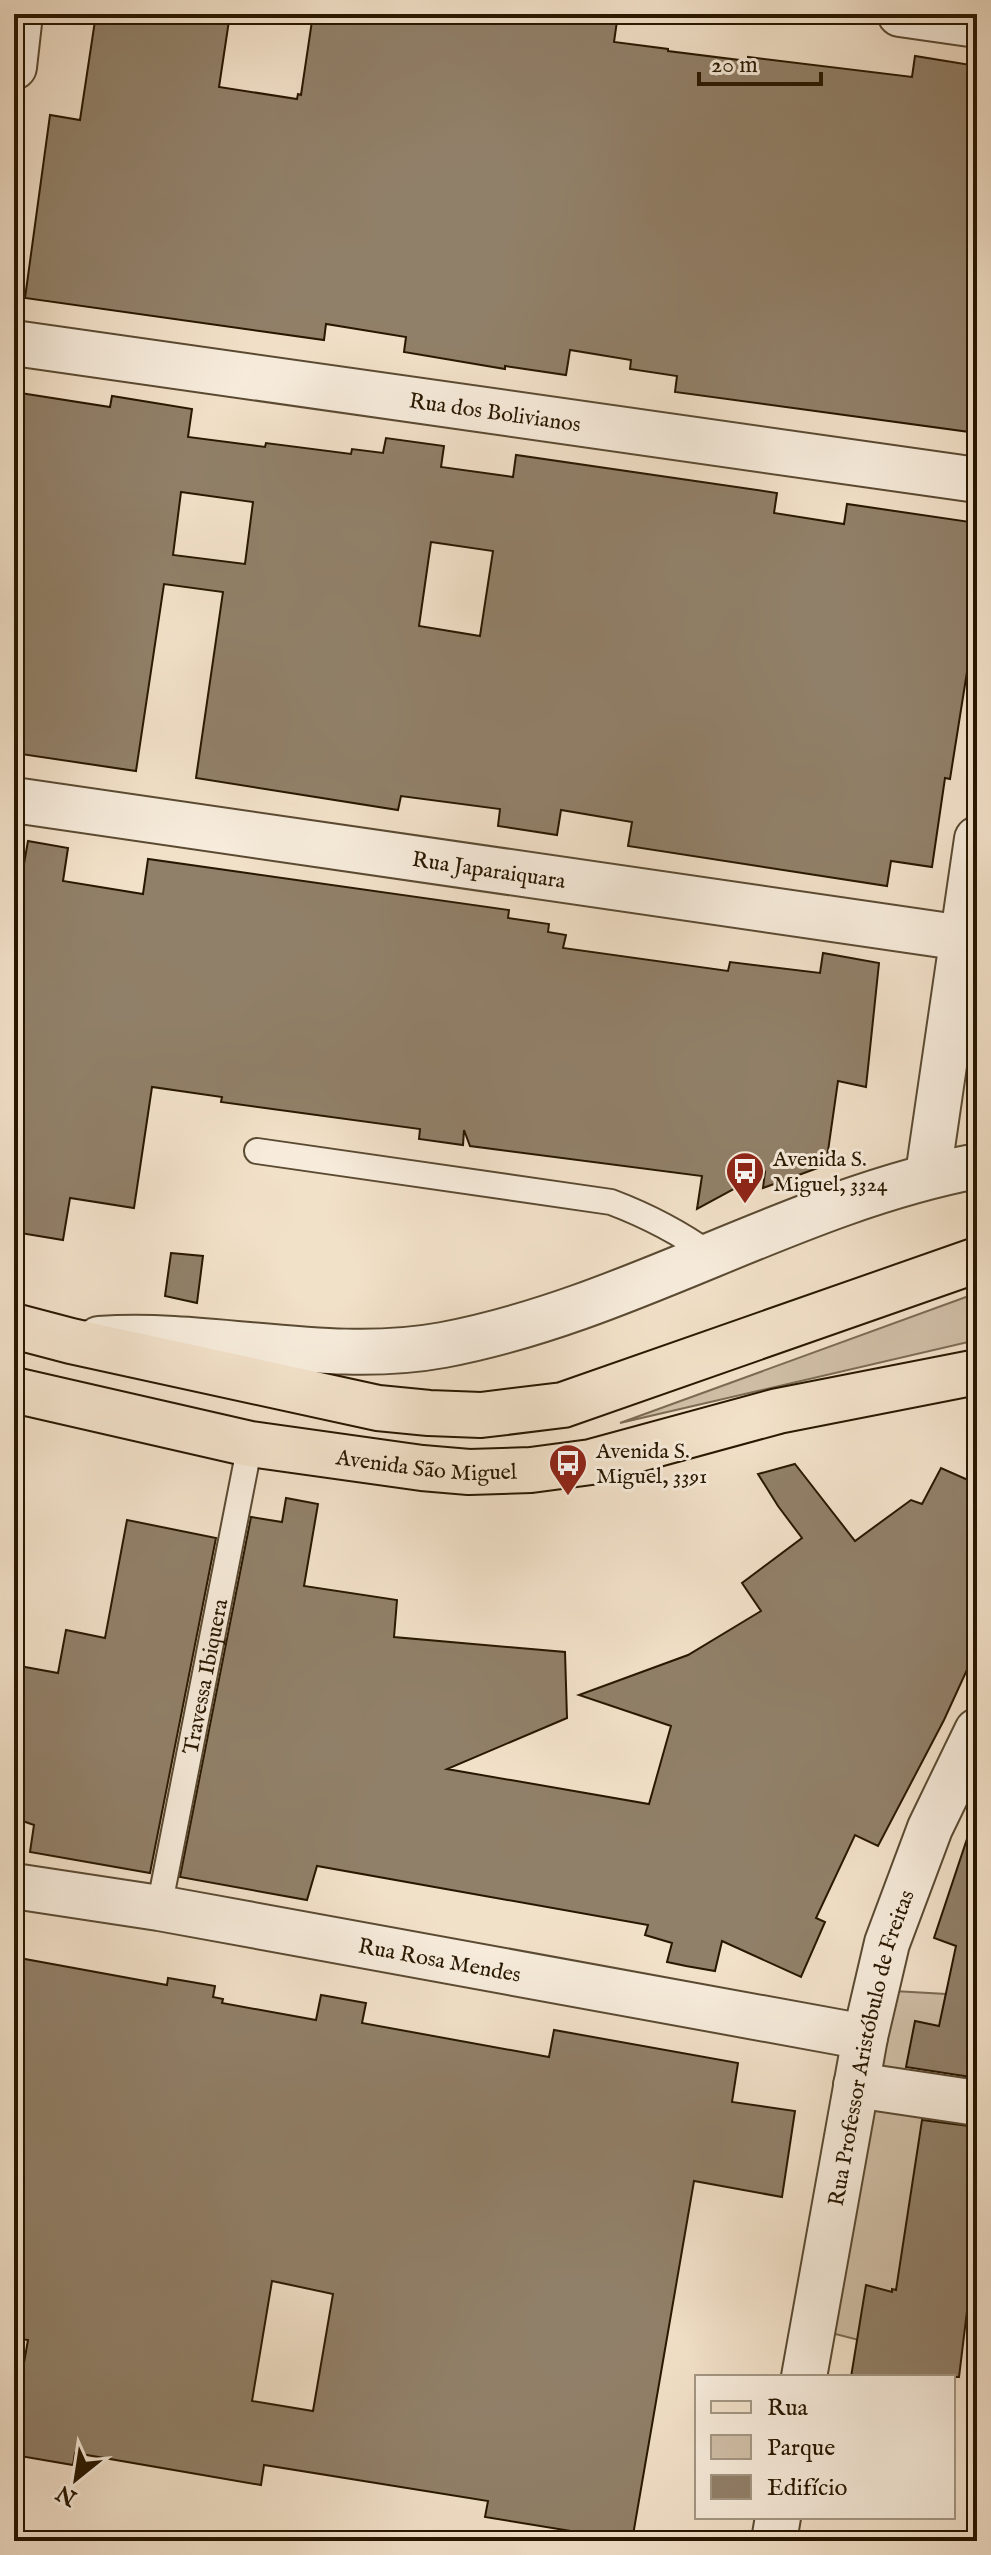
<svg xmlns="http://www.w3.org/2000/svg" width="991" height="2555" viewBox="0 0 991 2555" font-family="'IM FELL English',serif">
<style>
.green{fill:#d0bfa7;stroke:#7c6b54;stroke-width:2}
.building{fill:#918069;stroke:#281700;stroke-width:2;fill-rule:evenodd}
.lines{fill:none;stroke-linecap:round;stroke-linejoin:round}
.lane-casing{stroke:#5a4a32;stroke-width:28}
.street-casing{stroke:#5a4a32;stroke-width:48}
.primary-casing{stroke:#281700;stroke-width:48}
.lane{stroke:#f7ecdc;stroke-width:24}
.street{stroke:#f7ecdc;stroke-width:44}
.primary{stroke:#f2e1c9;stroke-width:44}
.labels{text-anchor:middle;stroke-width:6;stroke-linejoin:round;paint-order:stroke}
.street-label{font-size:22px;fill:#281700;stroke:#f7ecdc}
.poi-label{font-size:22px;fill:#281700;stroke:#f7ecdc;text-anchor:start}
</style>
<rect width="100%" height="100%" fill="#f2e1c9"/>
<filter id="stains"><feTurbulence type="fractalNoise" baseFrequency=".0025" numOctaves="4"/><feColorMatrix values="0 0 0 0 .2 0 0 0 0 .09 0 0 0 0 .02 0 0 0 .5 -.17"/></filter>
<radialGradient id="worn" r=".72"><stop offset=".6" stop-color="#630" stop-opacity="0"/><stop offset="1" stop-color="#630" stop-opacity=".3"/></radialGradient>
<path class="green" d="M977 1293V1340L620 1423Z
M876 1990 946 1994 890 2348 812 2328Z"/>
<path class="building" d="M96 14H230L219 87 297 99 298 94 301 95 313 14H426L493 24 495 14H618L614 42 668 49V51L748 61V57L912 77 915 56 977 66V433L675 392 677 376 630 369 631 360 570 350 566 375 505 366V369L404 352 406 337 326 324 324 340 25 298 50 115 80 120Z
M14 392 110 407 112 396 192 409 188 437 265 447 266 443 351 454 352 449 383 453 386 438 444 446 441 467 513 477 516 455 777 493 774 513 844 524 847 504 977 523V609L950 779 945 778 932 867 891 861 887 886 628 846 632 822 561 810 557 835 498 826 500 809 401 796 398 810 196 778 223 592 164 584 136 771 14 753V517L23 446 14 444ZM181 492 253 502 245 564 173 555ZM431 542 493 551 480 636 419 626Z
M28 841 68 848 63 881 143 894 148 859 509 910 508 918 549 924 548 932 566 935 563 948 728 971 730 962 820 973 823 953 879 963 866 1087 838 1081 826 1165 763 1188 765 1172 697 1209 702 1176 470 1146 464 1130 463 1145 419 1139 420 1129 221 1102 222 1097 152 1087 134 1208 70 1198 63 1240 14 1232V874L22 875Z
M171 1253 203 1256 197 1303 165 1296Z
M795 1464 855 1541 911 1500 922 1504 941 1468 977 1484V1648L944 1720 878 1846 855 1835 816 1918 825 1922 801 1977 722 1941 715 1971 686 1966 667 1962 672 1943 645 1935 648 1925 317 1866 307 1900 180 1877 251 1517 282 1522 286 1498 318 1504 304 1586 397 1600 394 1637 565 1652 567 1718 447 1769 649 1804 671 1726 579 1695 688 1655 761 1611 742 1583 802 1538 778 1506 758 1474Z
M127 1520 216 1538 150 1873 30 1852 34 1825 14 1818V1665L58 1673 66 1630 105 1638Z
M971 1827 977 1828V2078L906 2067 915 2021 939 2026 956 1946 934 1938Z
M14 1957 167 1985 168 1978 215 1986 213 1997 223 1999 222 2003 316 2020 321 1995 366 2003 362 2023 549 2057 554 2030 738 2063 732 2102 795 2111 782 2197 694 2181 632 2541 485 2517 488 2501 264 2465 261 2485 75 2453 73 2465 14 2455V2419L28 2340 14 2338ZM272 2281 333 2294 313 2411 252 2401Z
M922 2120 977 2127V2279L971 2278 959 2377H851L866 2285 892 2292V2289L896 2290Z"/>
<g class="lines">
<defs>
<g id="lane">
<path d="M257 1151 611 1202C648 1216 679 1232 711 1255"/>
<path id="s1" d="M159 1908 250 1444"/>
</g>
<g id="street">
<path d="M900 14 977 25"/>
<path d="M14 67 20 14"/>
<path id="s2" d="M14 343 977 480"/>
<path id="s3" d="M14 800 963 938"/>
<path d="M928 1175 977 839"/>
<path d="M99 1339C213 1331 329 1366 443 1345 629 1310 792 1201 977 1166"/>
<path id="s4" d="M14 1886 159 1908 865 2037"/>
<path d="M856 2085 977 2103"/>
<path id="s5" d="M804 2377 865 2037 887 1943 930 1828 977 1731"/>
<path d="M774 2541 778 2517"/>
</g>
<g id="primary">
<path d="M14 1326 71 1341 378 1408 429 1413 481 1415 563 1405 977 1260"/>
<path id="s6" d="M14 1390 250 1444 422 1468 469 1472 531 1470 591 1462 778 1411 977 1372"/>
</g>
</defs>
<use href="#lane" class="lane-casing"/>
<use href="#street" class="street-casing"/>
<use href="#primary" class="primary-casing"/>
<use href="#lane" class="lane"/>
<use href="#street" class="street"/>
<use href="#primary" class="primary"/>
</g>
<defs>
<symbol id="bus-pin" viewBox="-11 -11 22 30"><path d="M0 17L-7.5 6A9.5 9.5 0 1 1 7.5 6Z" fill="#8f2418" stroke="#f7ecdc"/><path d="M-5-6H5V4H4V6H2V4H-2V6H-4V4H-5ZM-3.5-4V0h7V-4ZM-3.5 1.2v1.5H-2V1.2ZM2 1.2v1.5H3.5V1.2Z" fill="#fff"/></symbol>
</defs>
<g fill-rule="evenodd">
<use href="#bus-pin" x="723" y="1149" width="44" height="60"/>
<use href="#bus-pin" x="546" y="1441" width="44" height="60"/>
</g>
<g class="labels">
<g class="street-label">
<text dy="8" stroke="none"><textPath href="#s2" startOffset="486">Rua dos Bolivianos</textPath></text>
<text dy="8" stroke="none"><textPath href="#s3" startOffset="480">Rua Japaraiquara</textPath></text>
<text dy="8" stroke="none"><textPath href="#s6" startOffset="420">Avenida São Miguel</textPath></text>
<text dy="8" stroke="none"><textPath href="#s1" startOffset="236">Travessa Ibiquera</textPath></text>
<text dy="8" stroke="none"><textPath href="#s4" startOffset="432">Rua Rosa Mendes</textPath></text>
<text dy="8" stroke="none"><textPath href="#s5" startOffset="336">Rua Professor Aristóbulo de Freitas</textPath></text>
</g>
<g class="poi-label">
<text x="773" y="1166">Avenida S.<tspan x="773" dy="25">Miguel, 3324</tspan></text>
<text x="596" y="1458">Avenida S.<tspan x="596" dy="25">Miguel, 3391</tspan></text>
</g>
</g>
<rect width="991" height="2555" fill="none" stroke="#f2e1c9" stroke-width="48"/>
<rect x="16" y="16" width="959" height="2523" fill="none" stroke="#281700" stroke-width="4"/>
<rect x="24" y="24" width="943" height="2507" fill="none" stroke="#281700" stroke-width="2"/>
<rect x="695" y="2375" width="260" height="144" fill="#f7ecdc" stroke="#a49784" stroke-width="2"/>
<rect x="711" y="2401" width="40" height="12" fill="#f2e1c9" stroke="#a49784" stroke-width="2"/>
<text x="767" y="2415" font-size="24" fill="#281700">Rua</text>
<rect x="711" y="2435" width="40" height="24" fill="#d0bfa7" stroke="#a49784" stroke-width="2"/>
<text x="767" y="2455" font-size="24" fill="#281700">Parque</text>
<rect x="711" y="2475" width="40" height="24" fill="#918069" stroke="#a49784" stroke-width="2"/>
<text x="767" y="2495" font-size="24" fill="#281700">Edifício</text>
<g transform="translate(76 2479) rotate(210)" stroke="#f7ecdc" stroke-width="6" paint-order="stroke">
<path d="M0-6L14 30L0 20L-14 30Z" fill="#281700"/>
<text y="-12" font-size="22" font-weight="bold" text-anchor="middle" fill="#281700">N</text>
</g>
<path d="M699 72v12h122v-12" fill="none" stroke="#281700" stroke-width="4"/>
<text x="711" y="72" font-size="24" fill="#281700" stroke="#f7ecdc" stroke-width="6" paint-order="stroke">20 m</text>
<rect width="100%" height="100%" filter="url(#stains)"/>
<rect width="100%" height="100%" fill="url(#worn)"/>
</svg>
